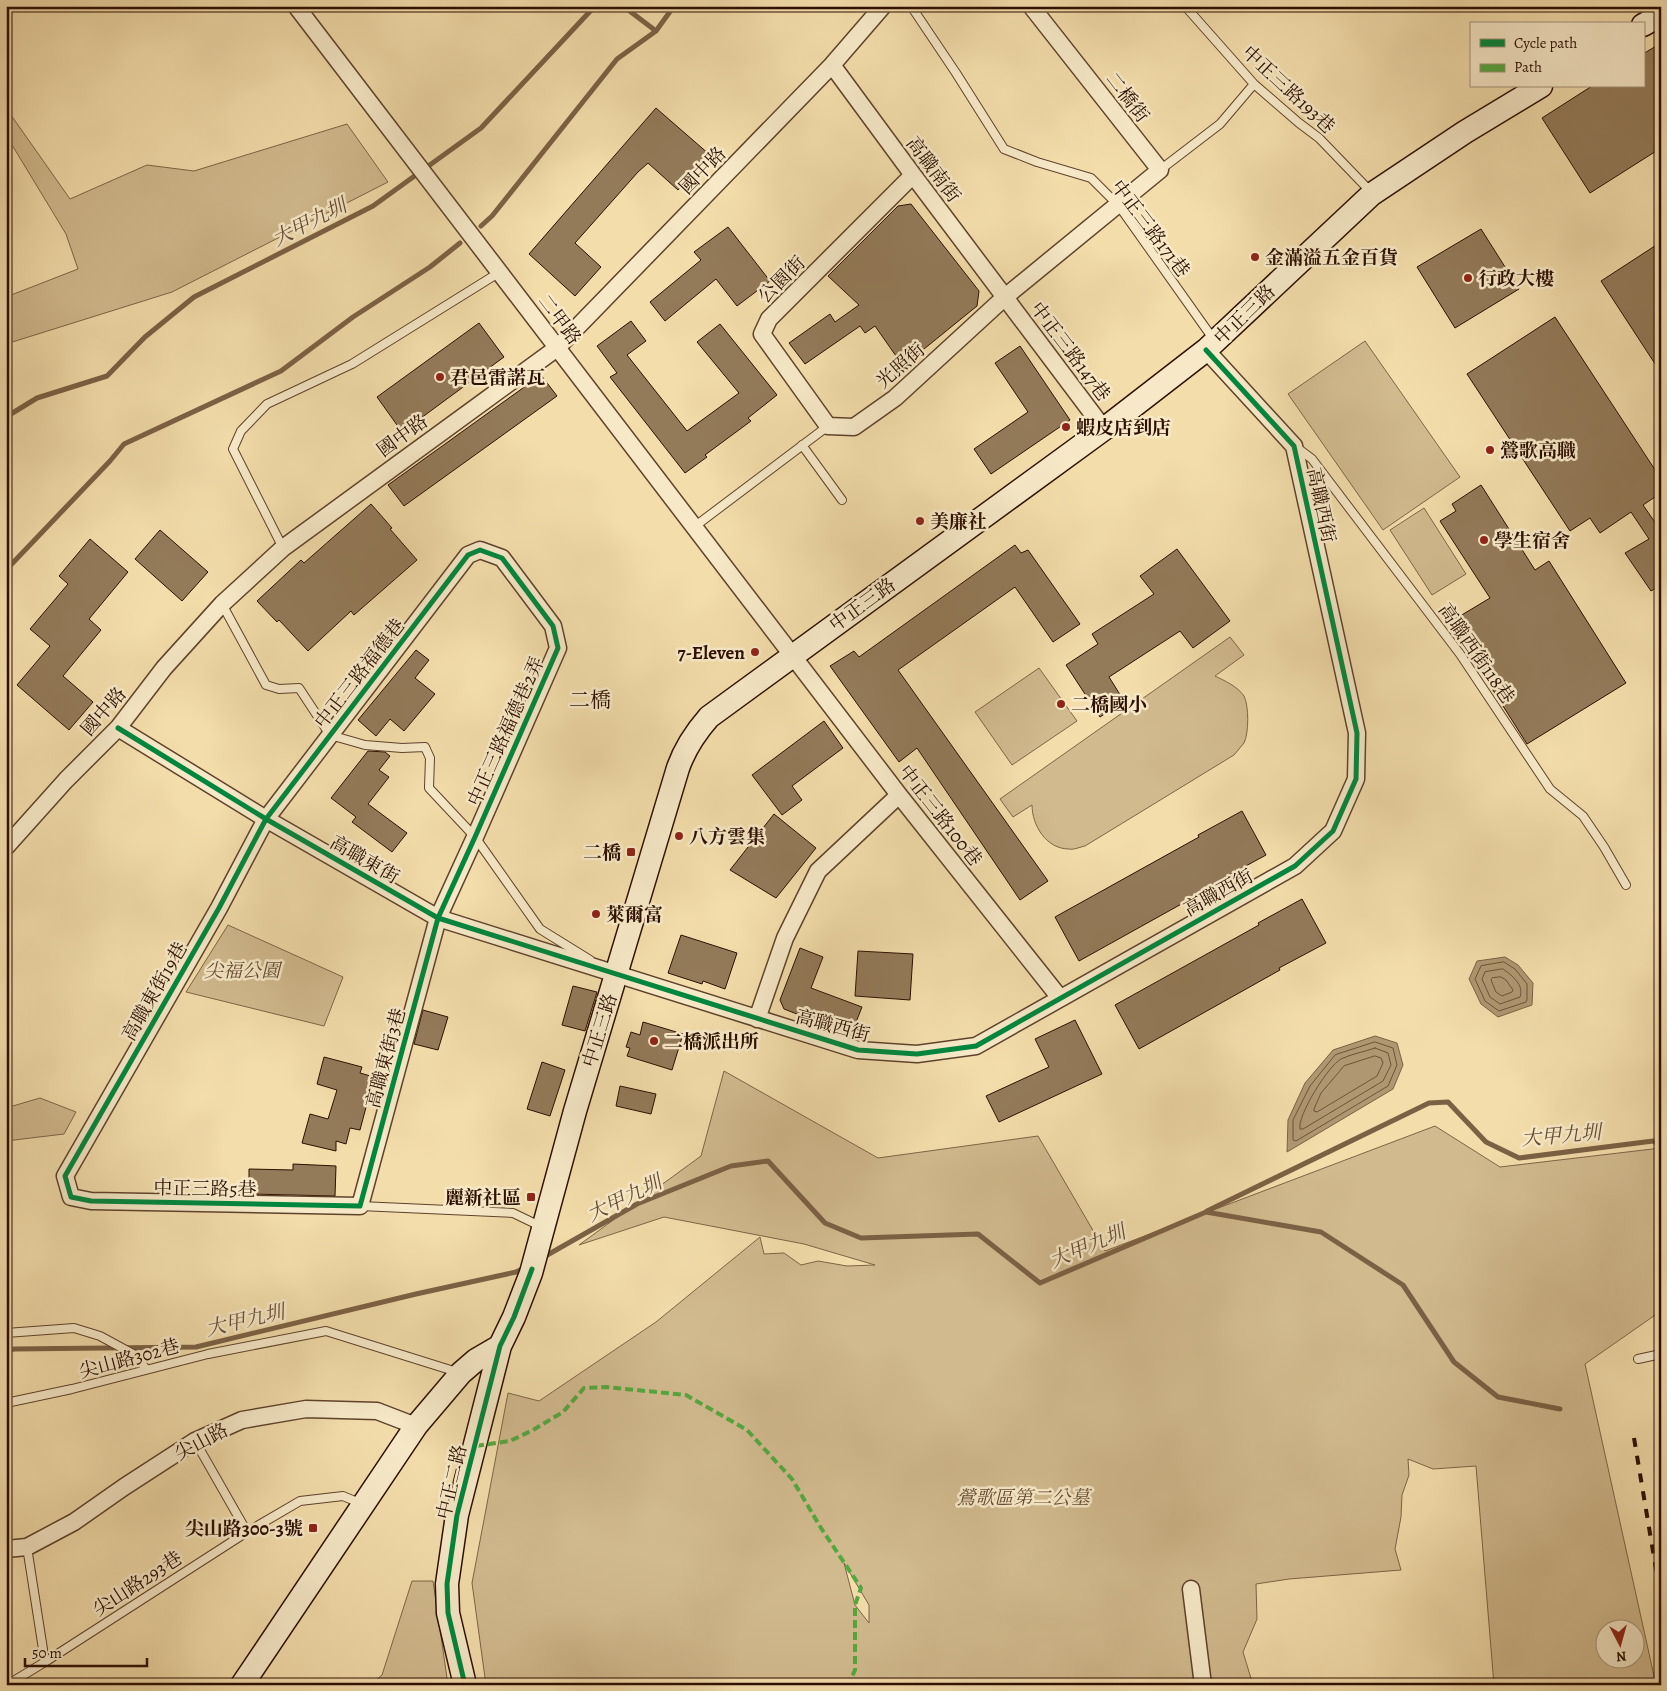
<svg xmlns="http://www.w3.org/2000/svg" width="1667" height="1691" viewBox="0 0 1667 1691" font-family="Alegreya,'Noto Serif TC',serif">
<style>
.green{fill:#d1ba8e;stroke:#7e6447;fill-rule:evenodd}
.water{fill:#af9771;stroke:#7b6144}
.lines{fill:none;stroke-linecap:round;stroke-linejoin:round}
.shore{stroke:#6e5338;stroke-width:1}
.stream{stroke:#7b6144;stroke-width:5}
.building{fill:#937a59;stroke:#2c0f00}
.lane-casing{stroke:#5e422b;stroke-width:10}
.street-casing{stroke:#5e422b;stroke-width:19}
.secondary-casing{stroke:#2c0f00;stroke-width:25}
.lane{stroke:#f7e9c8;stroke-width:8}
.street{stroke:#f7e9c8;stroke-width:16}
.secondary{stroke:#f7e9c8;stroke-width:22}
.rail{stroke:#2c0f00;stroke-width:4;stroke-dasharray:9 9;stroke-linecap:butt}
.quiet{stroke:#54a840;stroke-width:4;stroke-dasharray:8 4;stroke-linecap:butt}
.cycleway-casing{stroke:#f7e9c8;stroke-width:8}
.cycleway{stroke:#00873e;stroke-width:5}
.poi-dot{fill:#8f2418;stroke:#f7e9c8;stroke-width:2}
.labels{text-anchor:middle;stroke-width:5;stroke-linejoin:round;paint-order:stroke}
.street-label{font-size:19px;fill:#2c0f00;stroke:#f7e9c8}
.poi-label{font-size:19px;font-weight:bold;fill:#2c0f00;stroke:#f7e9c8;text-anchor:start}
.park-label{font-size:19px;font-style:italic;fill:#664b32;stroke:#f7e9c8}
.water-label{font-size:20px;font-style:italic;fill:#674c33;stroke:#f7e9c8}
.quarter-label{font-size:21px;fill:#2c0f00;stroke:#f7e9c8}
</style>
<rect width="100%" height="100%" fill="#f3ddab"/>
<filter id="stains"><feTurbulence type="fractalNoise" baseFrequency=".004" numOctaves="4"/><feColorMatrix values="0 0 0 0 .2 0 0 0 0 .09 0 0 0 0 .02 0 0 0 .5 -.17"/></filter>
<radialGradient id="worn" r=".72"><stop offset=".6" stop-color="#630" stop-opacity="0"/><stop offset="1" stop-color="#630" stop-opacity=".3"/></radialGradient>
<path class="green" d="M6 108 70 199 147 165 194 171 347 124 388 182 172 292 6 344V297L78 269 66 234 6 135Z
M1365 341 1460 477 1383 530 1288 394Z
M1424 508 1466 574 1432 595 1390 530Z
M1230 637 1244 655 1215 676C1225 681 1237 686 1244 696 1249 706 1249 733 1244 743 1241 747 1237 751 1234 755L1085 846C1080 847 1074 850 1069 849 1046 849 1032 825 1032 805L1013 817 1000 799Z
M1039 668 1077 721 1012 765 975 712Z
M228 925 343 977 324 1026 186 992Z
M724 1071 878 1158 1038 1136 1105 1251 1435 1126 1500 1167 1661 1148V1311L1585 1364 1656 1685H1494L1476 1466 1433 1469 1408 1459 1409 1475 1402 1495 1401 1517 1395 1549 1401 1570 1289 1579 1256 1584 1257 1619 1243 1652 1253 1685H486L472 1583 508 1393 539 1401 656 1322 760 1237 764 1254 784 1253 801 1265 818 1261 847 1266 875 1265 804 1244 664 1217 579 1245 701 1156ZM844 1563 869 1605V1623L855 1605ZM1604 1628H1634V1658H1604Z
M40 1098 76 1112 64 1134 6 1141V1108Z
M412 1581H433L448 1685H370L382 1675Z"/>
<path class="water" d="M1505 957 1518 965 1533 983 1532 1005 1498 1017 1481 1004 1469 979 1477 961Z
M1375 1036 1397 1043 1403 1065 1393 1089 1287 1152 1288 1120 1305 1083 1333 1050Z"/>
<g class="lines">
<path class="shore" d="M1504 962 1515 969 1527 984V1000L1526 1002 1499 1011 1485 1001 1475 979 1481 966Z
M1503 969C1513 976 1524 985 1520 997L1500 1004 1490 997 1482 979 1485 972Z
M1501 977 1506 980 1513 990 1512 992 1502 996 1496 992 1491 980 1492 978Z
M1375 1042 1393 1048 1397 1065 1388 1086 1296 1141 1293 1140V1120L1310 1086 1335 1055Z
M1375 1048 1388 1053 1391 1065 1383 1081 1303 1129H1300C1297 1116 1328 1066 1341 1059 1351 1054 1364 1052 1375 1048Z
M1375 1056 1381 1058 1383 1063 1377 1076 1317 1112 1314 1111V1109L1321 1093 1344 1066Z"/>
<path class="stream" d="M623 6 656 31 674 6
M481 226 492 216 617 59 656 31
M6 417 37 398 107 376 145 337 194 297 373 206 481 128 595 6
M6 570 110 461 124 444 281 371 353 317 430 267 460 243
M1207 1211 1429 1103 1448 1102 1486 1142 1519 1158 1653 1141 1661 1146
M542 1258 637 1204 731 1166 768 1161 825 1223 861 1238 978 1234 1040 1283 1206 1212 1321 1232 1403 1285 1454 1362 1498 1397 1560 1409
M6 1351 14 1349 196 1347 416 1294 516 1272 526 1267"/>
</g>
<path class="building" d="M1661 43V148L1590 193 1542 118 1592 86H1643V54Z
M656 108 710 155 678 190 648 163 638 172 575 243 601 267 575 296 529 254Z
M911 204 979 291 977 306 903 366 875 326 865 333 860 326 805 364 789 343 830 314 835 322 859 305 828 276 898 206Z
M728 227 770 281 737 306 716 279 665 321 650 302 701 260 694 252Z
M1481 229 1519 289 1455 328 1417 267Z
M1661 242V373L1601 281Z
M1555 317 1661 479V493L1643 505 1661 531V585L1651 591 1625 553 1649 539 1631 512 1600 533 1590 518 1570 531 1467 374Z
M631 321 646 341 627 355 687 431 739 393 697 342 720 324 777 395 748 418 751 421 705 455 707 457 685 473 610 377 617 373 597 346Z
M479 323 504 357 402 432 377 397Z
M1020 346 1070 420 991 474 974 449 1028 412 995 363Z
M541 375 557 396 404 506 388 485Z
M1481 485 1535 570 1549 561 1626 683 1527 744 1450 622 1490 598 1440 521 1456 511 1452 504Z
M371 504 392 528 390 529 417 560 354 615 351 611 308 651 279 620 277 622 257 601 301 560 304 563Z
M160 530 208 572 182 601 135 559Z
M90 539 128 572 89 619 101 630 63 676 93 702 69 730 17 685 50 646 30 629 68 584 59 576Z
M1015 545 1021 553 1028 550 1080 624 1053 642 1015 587 898 670 1048 881 1020 900 917 748 899 762 830 666 854 651 859 657Z
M1177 549 1230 621 1193 648 1180 631 1109 677 1124 701 1100 717 1066 665 1098 644 1092 634 1154 594 1140 576Z
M416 650 429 660 415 678 435 694 404 731 390 719 376 736 358 720Z
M824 721 843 748 792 786 802 800 782 815 752 775Z
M368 751 385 752 390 756 379 770 389 777 368 804 407 833 392 852 352 822 356 817 331 798Z
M1242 811 1266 855 1220 880 1221 882 1079 961 1055 917 1199 837 1198 835Z
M774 814 816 848 776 898 730 870Z
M1302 899 1326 943 1279 968 1280 970 1139 1049 1115 1005 1259 925 1258 923Z
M681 935 737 953 725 989 703 981 702 984 668 973Z
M800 948 823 957 811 988 862 1007 851 1035 784 1009 780 1000Z
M858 951 913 954 910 1000 855 996Z
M573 986 597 992 585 1031 562 1025Z
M423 1010 448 1017 438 1050 414 1044Z
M1075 1020 1102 1074 999 1122 986 1096 1049 1067 1035 1039Z
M643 1022 683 1034 672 1070 627 1056 630 1048 626 1047 631 1032 640 1035Z
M324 1057 362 1067 360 1073 374 1077 360 1130 350 1128 346 1144 336 1141V1151L302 1143 310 1114 328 1119 337 1090 317 1084Z
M542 1062 565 1070 550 1116 527 1109Z
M620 1086 656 1094 651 1114 616 1106Z
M293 1164 336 1166 335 1196 249 1194V1169L293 1170Z"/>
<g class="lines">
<defs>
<path id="lane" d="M911 6 956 73 1004 149 1037 162 1091 178 1119 206 1214 340
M1185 6 1254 84 1299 123 1319 138 1371 192
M1160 170 1220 124 1254 84
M802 445 842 500
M1296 447 1312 459 1460 654 1550 789 1583 816 1604 847 1626 885
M694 527 828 426
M283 548 233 449 241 431 267 404 352 364 500 272
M222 604 266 685 279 689 299 688 330 735 365 745 402 748 425 747 430 758 429 788 475 837 540 929 590 960
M360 1206 513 1213 542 1227
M6 1333 74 1328 100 1336 135 1355 146 1369
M1638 1359 1661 1354
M6 1403 72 1389 208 1354 326 1331 457 1372
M195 1441 247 1532 300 1501 343 1496 362 1504
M27 1547 45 1662 247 1532
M7 1685 45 1662"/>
<path id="street" d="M296 6 899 795 1060 998
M832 65 913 175 1104 429
M913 175 769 319 762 334 828 426 854 427 895 398 1005 297 1160 170 1031 6
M480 550 502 558 553 626 558 648 475 837 438 918 360 1206 91 1201 71 1197 65 1176 219 908 266 819 468 555Z
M118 728 266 819 438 918 858 1050 917 1054 976 1046 1295 866 1333 831 1356 779 1357 733 1294 446 1206 350
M6 847 66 780 118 728 164 668 222 604 283 548 557 348 832 65 883 6
M757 1019 785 938 818 871 899 795
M6 1549 27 1547 74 1522 124 1487 195 1441 242 1420 306 1409 377 1411 416 1426
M1191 1589 1203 1685"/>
<path id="secondary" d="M1643 25 1661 15
M242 1685 416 1426 461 1373 476 1360 500 1346
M465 1685 448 1613 447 1584 457 1515 500 1346 514 1317 531 1273 575 1111 678 768C685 748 695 733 709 717L1104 429 1206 350 1372 194 1465 132 1541 86"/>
</defs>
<use href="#lane" class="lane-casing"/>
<use href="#street" class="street-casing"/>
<use href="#secondary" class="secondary-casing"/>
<use href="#lane" class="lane"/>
<use href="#street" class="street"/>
<use href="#secondary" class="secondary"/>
<path class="rail" d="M1634 1438 1661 1599"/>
<path class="quiet" d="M476 1446 510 1441 533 1430 563 1412 584 1388 606 1387 686 1395 747 1430 792 1479 821 1528 861 1588 855 1605V1670L848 1685"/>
<defs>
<path id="cycleway" d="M480 550 502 558 553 626 558 648 475 837 438 918 360 1206 91 1201 71 1197 65 1176 219 908 266 819 468 555Z
M118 728 266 819 438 918 858 1050 917 1054 976 1046 1295 866 1333 831 1356 779 1357 733 1294 446 1206 350
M465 1685 448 1613 447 1584 457 1515 500 1346 514 1317 532 1269"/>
</defs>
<use href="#cycleway" class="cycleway-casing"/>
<use href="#cycleway" class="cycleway"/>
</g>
<g class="poi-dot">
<circle cx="1255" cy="257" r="5"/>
<circle cx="1468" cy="278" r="5"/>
<circle cx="440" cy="377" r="5"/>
<circle cx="1066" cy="427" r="5"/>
<circle cx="1490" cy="450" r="5"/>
<circle cx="920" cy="521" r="5"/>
<circle cx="1484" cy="540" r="5"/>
<circle cx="755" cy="652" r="5"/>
<circle cx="1061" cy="704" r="5"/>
<circle cx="679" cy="836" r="5"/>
<rect x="626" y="847" width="10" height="10" rx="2.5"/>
<circle cx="596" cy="914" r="5"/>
<circle cx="654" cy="1041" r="5"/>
<rect x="526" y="1192" width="10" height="10" rx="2.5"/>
<rect x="308" y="1523" width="10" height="10" rx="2.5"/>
</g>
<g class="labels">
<g class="street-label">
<text transform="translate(1289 89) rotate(43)" y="7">中正三路193巷</text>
<text transform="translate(1128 97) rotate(52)" y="7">二橋街</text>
<text transform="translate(934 169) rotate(53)" y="7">高職南街</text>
<text transform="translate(702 170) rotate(-46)" y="7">國中路</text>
<text transform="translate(1151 228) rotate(53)" y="7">中正三路171巷</text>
<text transform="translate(781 279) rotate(-45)" y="7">公園街</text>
<text transform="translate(1244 314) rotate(-44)" y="7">中正三路</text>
<text transform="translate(560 319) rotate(53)" y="7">二甲路</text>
<text transform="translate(1071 351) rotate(53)" y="7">中正三路147巷</text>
<text transform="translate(900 365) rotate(-41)" y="7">光照街</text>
<text transform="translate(402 435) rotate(-36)" y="7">國中路</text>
<text transform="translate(1322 505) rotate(78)" y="7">高職西街</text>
<text transform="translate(862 604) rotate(-36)" y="7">中正三路</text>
<text transform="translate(1477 653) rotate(55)" y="7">高職西街118巷</text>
<text transform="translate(359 673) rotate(-52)" y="7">中正三路福德巷</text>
<text transform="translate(103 711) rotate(-49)" y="7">國中路</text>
<text transform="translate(505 731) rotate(-66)" y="7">中正三路福德巷2弄</text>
<text transform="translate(941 815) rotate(52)" y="7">中正三路100巷</text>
<text transform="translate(365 859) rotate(30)" y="7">高職東街</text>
<text transform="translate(1218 892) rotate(-29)" y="7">高職西街</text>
<text transform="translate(154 991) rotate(-60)" y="7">高職東街19巷</text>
<text transform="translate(833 1025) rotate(15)" y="7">高職西街</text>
<text transform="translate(599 1030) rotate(-73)" y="7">中正三路</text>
<text transform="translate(385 1058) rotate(-75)" y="7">高職東街3巷</text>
<text transform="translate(205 1188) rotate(1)" y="7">中正三路5巷</text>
<text transform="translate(129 1358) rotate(-15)" y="7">尖山路302巷</text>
<text transform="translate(201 1441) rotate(-28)" y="7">尖山路</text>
<text transform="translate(451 1482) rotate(-77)" y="7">中正二路</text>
<text transform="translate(137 1583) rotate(-33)" y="7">尖山路293巷</text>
</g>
<g class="poi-label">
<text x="1265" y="264">金滿溢五金百貨</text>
<text x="1478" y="285">行政大樓</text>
<text x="450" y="384">君邑雷諾瓦</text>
<text x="1076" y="434">蝦皮店到店</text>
<text x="1500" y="457">鶯歌高職</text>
<text x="930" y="528">美廉社</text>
<text x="1494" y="547">學生宿舍</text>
<text x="745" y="659" text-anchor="end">7-Eleven</text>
<text x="1071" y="711">二橋國小</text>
<text x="689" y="843">八方雲集</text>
<text x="621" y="859" text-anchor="end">二橋</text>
<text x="606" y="921">萊爾富</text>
<text x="664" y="1048">二橋派出所</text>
<text x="521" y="1204" text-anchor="end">麗新社區</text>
<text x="303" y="1535" text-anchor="end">尖山路300-3號</text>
</g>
<g class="park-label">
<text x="242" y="977">尖福公園</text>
<text x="1023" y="1504">鶯歌區第二公墓</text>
</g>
<g class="water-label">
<text transform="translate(309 222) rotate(-27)" y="7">大甲九圳</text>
<text transform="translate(1561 1135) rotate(-5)" y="7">大甲九圳</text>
<text transform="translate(624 1198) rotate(-26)" y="7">大甲九圳</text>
<text transform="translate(1087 1246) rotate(-23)" y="7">大甲九圳</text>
<text transform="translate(245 1320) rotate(-13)" y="7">大甲九圳</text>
</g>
<g class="quarter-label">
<text x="590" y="707">二橋</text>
</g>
</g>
<rect width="1667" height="1691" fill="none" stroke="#f3ddab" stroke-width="25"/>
<rect x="8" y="8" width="1652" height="1676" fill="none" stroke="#2c0f00" stroke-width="2.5"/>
<rect x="12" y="12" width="1642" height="1666" fill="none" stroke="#2c0f00"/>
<rect x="1470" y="22" width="175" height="65" fill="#f7e9c8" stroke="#a69278"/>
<rect x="1480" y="39" width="25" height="8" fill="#00873e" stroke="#a69278"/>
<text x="1514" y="48" font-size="15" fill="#2c0f00">Cycle path</text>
<rect x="1480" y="64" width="25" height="8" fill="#54a840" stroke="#a69278"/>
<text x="1514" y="72" font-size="15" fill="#2c0f00">Path</text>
<g transform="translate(1620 1644) rotate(174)"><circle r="24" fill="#f7e9c8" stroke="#a69278"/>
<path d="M0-4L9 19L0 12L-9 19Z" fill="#8f2418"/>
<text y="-8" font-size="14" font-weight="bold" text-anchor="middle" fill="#2c0f00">N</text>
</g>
<path d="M25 1658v8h122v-8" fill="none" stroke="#2c0f00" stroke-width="2.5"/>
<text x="32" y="1658" font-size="15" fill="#2c0f00" stroke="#f7e9c8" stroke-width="4" paint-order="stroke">50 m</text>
<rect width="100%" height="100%" filter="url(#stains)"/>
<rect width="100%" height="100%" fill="url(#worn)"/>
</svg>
